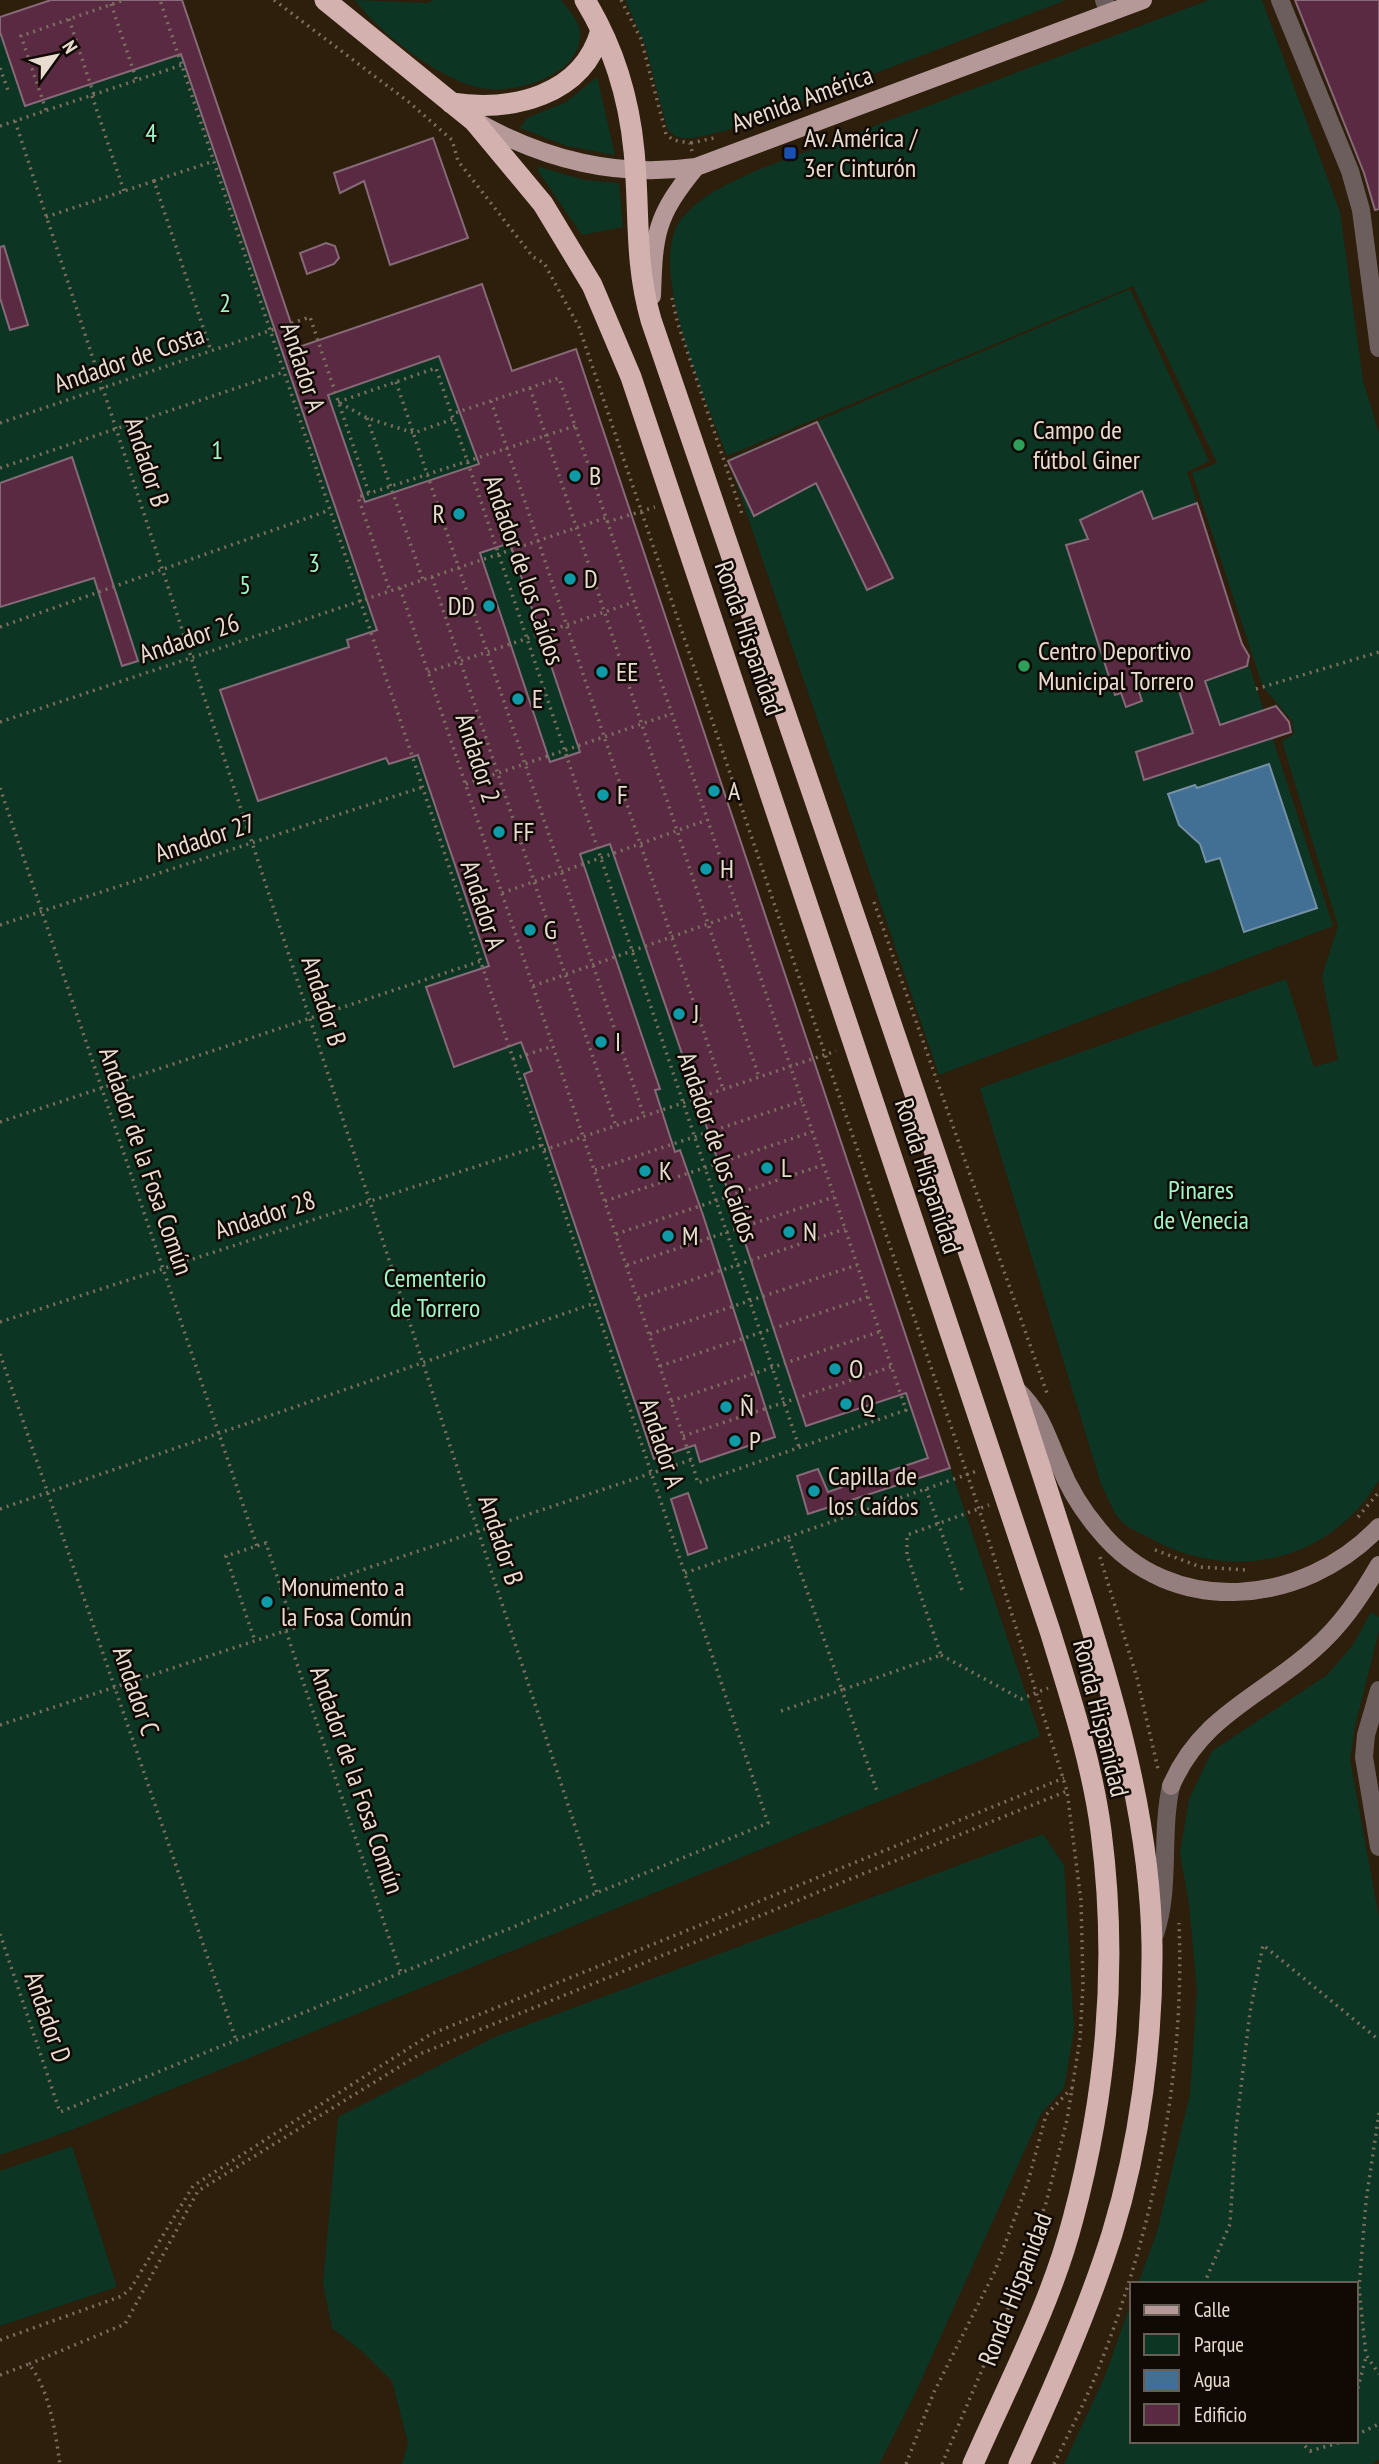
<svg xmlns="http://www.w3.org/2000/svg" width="1379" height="2464" viewBox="0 0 1379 2464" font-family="'PT Sans Narrow',sans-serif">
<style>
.green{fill:#0d3523}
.water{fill:#426f94;stroke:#7490a6;stroke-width:2}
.building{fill:#5a2a43;stroke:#866a77;stroke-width:2;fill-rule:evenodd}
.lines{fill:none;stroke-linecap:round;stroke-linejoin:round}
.path{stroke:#7c6e5f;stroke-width:3.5;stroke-dasharray:2 5;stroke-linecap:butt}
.street{stroke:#6b5e5d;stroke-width:18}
.secondary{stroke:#957f7e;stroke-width:18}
.primary{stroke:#b59998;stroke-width:18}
.highway{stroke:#d3b1af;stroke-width:21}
.transit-dot{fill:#1a4fb4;stroke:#110a04;stroke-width:2.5}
.leisure-dot{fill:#2e9e5b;stroke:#110a04;stroke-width:2.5}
.culture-dot{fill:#0f9aa8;stroke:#110a04;stroke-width:2.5}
.labels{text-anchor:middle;stroke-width:5;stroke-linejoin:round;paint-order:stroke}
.street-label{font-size:26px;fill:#e8dcd1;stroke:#110a04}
.park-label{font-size:26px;fill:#9ef5c6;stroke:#110a04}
.poi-label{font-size:26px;fill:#e8dcd1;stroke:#110a04;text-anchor:start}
</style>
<rect width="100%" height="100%" fill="#2e1e0c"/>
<path class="green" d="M182 0 299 347 482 284 512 371 576 349 1040 1736 69 2131 0 2155V17Z
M355 0 427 3 433 0H561C568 9 579 20 580 32 583 76 513 95 480 88 441 80 378 32 355 0Z
M625 0H1066L725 131C707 134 677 147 667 128L645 45Z
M1209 0H1262L1340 212 1363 381 1379 433V1480C1331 1562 1231 1584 1150 1538 1141 1533 1129 1529 1122 1522 1113 1514 1107 1495 1101 1484L980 1088 1286 979 1314 1067 1338 1060 1322 976 1338 926 1282 741 1294 734 1292 721 1263 687 1192 473 1217 463 1133 286 727 456C708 404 646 270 680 221 698 196 728 184 755 171Z
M597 77 615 155 567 146 520 128 527 118 566 102Z
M539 167 585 180 619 183 623 227 582 235 538 171Z
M1130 289 1209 461 1187 472 1333 926 939 1075 728 459Z
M1371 1612 1379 1617V1631L1355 1726 1350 1760 1379 1917V2459L1373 2464H1064L1105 2376 1132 2300V2441H1356V2284H1138L1157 2232 1190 2094 1197 1991 1189 1904 1180 1853 1189 1799 1212 1751 1327 1675 1353 1645Z
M1043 1834 1064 1865 1074 2030 1064 2088 1041 2114 914 2396 879 2464H402L408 2443 392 2381 363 2352 332 2328 323 2283 338 2117 497 2036Z
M72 2146 117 2287 0 2326V2171Z"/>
<path class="water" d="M1269 764 1317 908 1244 932 1220 858 1206 862 1200 844 1179 825 1168 794 1195 785 1197 788Z"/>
<path class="building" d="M51 0H182L299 347 482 284 512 371 576 349 950 1468 808 1514 797 1476 818 1469 828 1492 928 1458 906 1393 806 1426 702 1113 707 1112 696 1078 691 1080 610 844 580 854 660 1089 655 1090 675 1152 680 1150 703 1215 775 1437 700 1462 695 1445 654 1459 524 1074 532 1071 521 1042 454 1067 426 987 489 966 418 755 389 764 386 758 258 801 220 690 349 647 347 640 377 630 181 54 25 106 0 32V17ZM439 356 479 464 365 502 328 395ZM510 543 580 752 550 762 480 553Z
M1295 0H1379V209L1375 210 1364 173Z
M433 138 468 238 390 265 364 181 340 193 334 173Z
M326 243 335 246 339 258 334 264 307 274 300 253Z
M4 246 28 325 10 330 0 298V247Z
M817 422 893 578 867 590 816 483 754 516 728 461Z
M72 457 138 661 122 666 94 578 0 607V483Z
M1142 491 1153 519 1197 503 1242 644 1249 656 1247 666 1205 681 1220 725 1276 706 1289 722 1291 732 1144 780 1136 752 1193 733 1176 682 1136 683 1142 701 1126 707 1121 693 1115 695 1066 545 1088 539 1080 520Z
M688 1493 707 1548 688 1555 671 1499Z"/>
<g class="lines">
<path class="path" d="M274 0 410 103 452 140 458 161 533 257 544 263 579 327 979 1509 1067 1791 1081 1901 1083 1985 1080 2039 1067 2120 1046 2203 1018 2285 942 2464
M621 0 641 39 666 134 673 140 690 143 692 151
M111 4 137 81
M69 19 94 95
M0 68 9 93
M92 96 124 191
M46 110 21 36 124 0
M15 121 597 1893
M0 126 182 65
M691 143 714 138
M154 181 214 161
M46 217 154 181 211 351
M672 298 677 321 743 517
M396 382 644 1116
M530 388 759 1077
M491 401 723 1089
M338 402 436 368 799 1447
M340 403 367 418 414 433 453 419
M367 418 423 580
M0 423 310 317 369 493
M575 426 358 497 390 591 605 518
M0 468 284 372
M607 522 655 507
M432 577 616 1126
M400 588 691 1460
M0 627 330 510
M428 672 634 602
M1256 689 1379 652
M0 722 390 591
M466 784 671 714
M0 788 257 1546
M502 893 707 820
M874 902 1048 1396
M0 925 423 787
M533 986 739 913
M513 1059 553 1046
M0 1122 481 961
M544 1150 836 1051
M595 1170 802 1101
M605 1201 812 1132
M616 1234 823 1165
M627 1265 834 1197
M638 1298 845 1229
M0 1322 542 1145
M650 1334 857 1265
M0 1354 236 2040
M660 1366 868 1297
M671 1401 879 1332
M683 1436 891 1367
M926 1489 963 1593
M0 1509 595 1303
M1358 1517 1379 1492
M788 1537 977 1471
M1155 1550 1201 1567 1246 1570
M1100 1557 1137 1678 1158 1769
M685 1573 788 1537 842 1690 941 1655 907 1555V1535L989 1505
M284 1596 691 1460 698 1483 906 1410 559 378 452 414
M286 1631 401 1973
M941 1655 1021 1699 1048 1688
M781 1711 842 1690 878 1794
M0 1725 294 1628 266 1543 226 1556 255 1641
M0 1934 60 2112 768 1823 160 0
M1379 2113 1366 2201 1359 2288 1366 2355 1379 2374
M1204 2284 1230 2224 1236 2129 1250 2012 1263 1945 1379 2040
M0 2340 122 2296 131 2288 193 2186 431 2034 1064 1778
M29 2364 125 2324 198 2191 420 2054 1067 1791
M0 2375 29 2364C50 2391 55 2431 60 2464
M1356 2395 1366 2357
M1356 2435 1379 2424
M1300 2441 1310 2451 1345 2441
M906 2464 934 2392 995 2271 1028 2182 1046 2115 1072 2088
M1054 2464C1070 2430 1088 2397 1101 2362 1155 2223 1185 2072 1179 1923"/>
<path class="street" d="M1104 0 1109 13
M1280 0 1350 171 1361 210 1379 348
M1379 1690 1366 1735 1364 1757 1379 1847
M1155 1934C1171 1887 1160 1835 1171 1786"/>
<path class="secondary" d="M1016 1389C1042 1414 1046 1435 1060 1466 1069 1489 1083 1511 1099 1530 1172 1620 1304 1606 1379 1527
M1171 1786C1201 1716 1260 1697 1313 1650 1341 1626 1361 1596 1379 1565"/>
<path class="primary" d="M477 122C546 160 617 178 696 167L1143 0
M652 296C654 234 655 217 696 167"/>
<path class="highway" d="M325 0 474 121 543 204 592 285 631 377 1050 1631C1070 1696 1092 1763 1101 1831 1118 1962 1107 2092 1073 2219 1051 2304 1008 2384 973 2464
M585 0C613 46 629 98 634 151 640 211 634 261 651 320 761 637 867 954 975 1271 1008 1367 1039 1463 1070 1560 1110 1684 1150 1812 1152 1945 1153 2040 1140 2143 1112 2234 1087 2313 1053 2389 1019 2464
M451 103C512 112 583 96 601 30"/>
</g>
<rect class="transit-dot" x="783" y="146" width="14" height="14" rx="3.5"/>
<g class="leisure-dot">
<circle cx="1019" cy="445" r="7"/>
<circle cx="1024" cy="666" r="7"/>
</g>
<g class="culture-dot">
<circle cx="575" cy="476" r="7"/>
<circle cx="459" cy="514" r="7"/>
<circle cx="570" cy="579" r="7"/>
<circle cx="489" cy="606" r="7"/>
<circle cx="602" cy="672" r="7"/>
<circle cx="518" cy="699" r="7"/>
<circle cx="714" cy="791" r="7"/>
<circle cx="603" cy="795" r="7"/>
<circle cx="499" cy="832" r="7"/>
<circle cx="706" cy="869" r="7"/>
<circle cx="530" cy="930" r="7"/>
<circle cx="679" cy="1014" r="7"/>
<circle cx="601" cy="1042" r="7"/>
<circle cx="767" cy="1168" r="7"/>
<circle cx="645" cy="1171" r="7"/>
<circle cx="789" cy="1232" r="7"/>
<circle cx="668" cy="1236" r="7"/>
<circle cx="835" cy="1369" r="7"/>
<circle cx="846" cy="1404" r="7"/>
<circle cx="726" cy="1407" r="7"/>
<circle cx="735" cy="1441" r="7"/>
<circle cx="814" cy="1491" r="7"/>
<circle cx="267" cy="1602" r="7"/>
</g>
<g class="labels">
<g class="street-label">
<text transform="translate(802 99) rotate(-20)" y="9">Avenida América</text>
<text transform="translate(129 359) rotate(-19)" y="9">Andador de Costa</text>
<text transform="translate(303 367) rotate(72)" y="9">Andador A</text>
<text transform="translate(147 462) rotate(72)" y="9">Andador B</text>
<text transform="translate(524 570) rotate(71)" y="9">Andador de los Caídos</text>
<text transform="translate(189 638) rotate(-19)" y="9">Andador 26</text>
<text transform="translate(749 638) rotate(71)" y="9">Ronda Hispanidad</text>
<text transform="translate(478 758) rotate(72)" y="9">Andador 2</text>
<text transform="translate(205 838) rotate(-18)" y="9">Andador 27</text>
<text transform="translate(483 905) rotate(72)" y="9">Andador A</text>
<text transform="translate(324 1001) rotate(72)" y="9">Andador B</text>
<text transform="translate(718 1147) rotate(71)" y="9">Andador de los Caídos</text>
<text transform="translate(146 1161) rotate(71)" y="9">Andador de la Fosa Común</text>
<text transform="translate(928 1176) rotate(72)" y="9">Ronda Hispanidad</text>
<text transform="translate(265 1215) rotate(-18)" y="9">Andador 28</text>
<text transform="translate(662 1443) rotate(72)" y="9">Andador A</text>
<text transform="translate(501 1540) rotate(72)" y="9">Andador B</text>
<text transform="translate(136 1691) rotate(71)" y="9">Andador C</text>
<text transform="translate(1101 1718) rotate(76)" y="9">Ronda Hispanidad</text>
<text transform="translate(357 1780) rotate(71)" y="9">Andador de la Fosa Común</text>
<text transform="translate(48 2017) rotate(71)" y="9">Andador D</text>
<text transform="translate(1015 2289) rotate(-69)" y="9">Ronda Hispanidad</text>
</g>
<g class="park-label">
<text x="151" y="142">4</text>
<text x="225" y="312">2</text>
<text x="217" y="459">1</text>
<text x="314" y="572">3</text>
<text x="245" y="594">5</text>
<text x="1201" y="1199">Pinares<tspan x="1201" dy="30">de Venecia</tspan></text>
<text x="435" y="1287">Cementerio<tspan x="435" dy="30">de Torrero</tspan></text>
</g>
<g class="poi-label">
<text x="804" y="147">Av. América /<tspan x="804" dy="30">3er Cinturón</tspan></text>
<text x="1033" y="439">Campo de<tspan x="1033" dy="30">fútbol Giner</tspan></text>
<text x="589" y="485">B</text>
<text x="445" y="523" text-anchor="end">R</text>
<text x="584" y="588">D</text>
<text x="475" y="615" text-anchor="end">DD</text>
<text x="1038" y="660">Centro Deportivo<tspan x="1038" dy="30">Municipal Torrero</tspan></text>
<text x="616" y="681">EE</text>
<text x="532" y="708">E</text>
<text x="728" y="800">A</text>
<text x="617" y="804">F</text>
<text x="513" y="841">FF</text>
<text x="720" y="878">H</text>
<text x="544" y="939">G</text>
<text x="693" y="1023">J</text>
<text x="615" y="1051">I</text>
<text x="781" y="1177">L</text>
<text x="659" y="1180">K</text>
<text x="803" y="1241">N</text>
<text x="682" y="1245">M</text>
<text x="849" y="1378">O</text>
<text x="860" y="1413">Q</text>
<text x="740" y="1416">Ñ</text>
<text x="749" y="1450">P</text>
<text x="828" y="1485">Capilla de<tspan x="828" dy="30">los Caídos</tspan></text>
<text x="281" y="1596">Monumento a<tspan x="281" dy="30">la Fosa Común</tspan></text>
</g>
</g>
<rect x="1130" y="2282" width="228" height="161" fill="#110a04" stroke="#675e56" stroke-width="2"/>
<rect x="1144" y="2305" width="35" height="10" fill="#b59998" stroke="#675e56" stroke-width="2"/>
<text x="1194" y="2317" font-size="21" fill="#e8dcd1">Calle</text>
<rect x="1144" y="2334" width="35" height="21" fill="#0d3523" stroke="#675e56" stroke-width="2"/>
<text x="1194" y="2352" font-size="21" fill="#e8dcd1">Parque</text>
<rect x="1144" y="2370" width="35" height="21" fill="#426f94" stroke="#675e56" stroke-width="2"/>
<text x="1194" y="2387" font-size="21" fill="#e8dcd1">Agua</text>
<rect x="1144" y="2404" width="35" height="21" fill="#5a2a43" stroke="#675e56" stroke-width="2"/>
<text x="1194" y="2422" font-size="21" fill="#e8dcd1">Edificio</text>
<g transform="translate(56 56) rotate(57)" stroke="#110a04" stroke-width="5" paint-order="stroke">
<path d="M0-5L12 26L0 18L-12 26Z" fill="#e8dcd1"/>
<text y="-10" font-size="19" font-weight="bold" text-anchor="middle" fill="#e8dcd1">N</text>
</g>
</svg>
